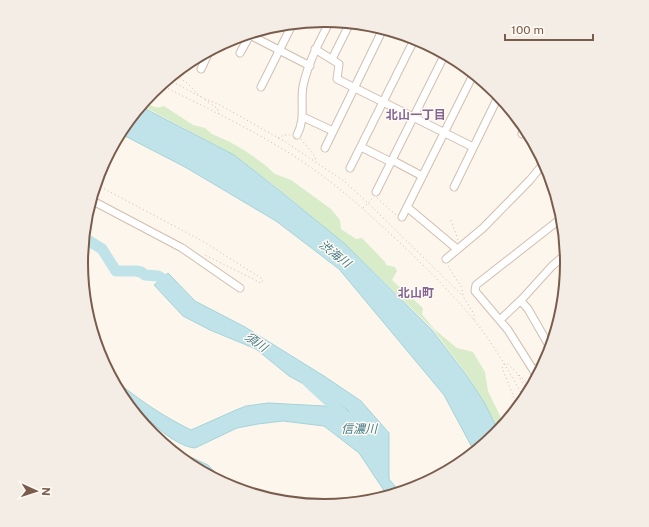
<svg xmlns="http://www.w3.org/2000/svg" width="649" height="527" viewBox="0 0 649 527" font-family="'Public Sans','Noto Sans JP',sans-serif">
<style>
.green{fill:#d8ecc9}
.water{fill:#bfe3e8;stroke:#a5d3da}
.lines{fill:none;stroke-linecap:round;stroke-linejoin:round}
.river{stroke:#bfe3e8;stroke-width:11}
.minor-casing{stroke:#d1beb0;stroke-width:9}
.path{stroke:#d9b8a5;stroke-width:1;stroke-dasharray:1 3;stroke-linecap:butt}
.minor{stroke:#fff;stroke-width:7}
.labels{text-anchor:middle;stroke-width:3;stroke-linejoin:round;paint-order:stroke}
.neighbourhood-label{font-size:12px;font-weight:bold;fill:#846695;stroke:#fffaf3}
.water-label{font-size:12px;font-style:italic;fill:#437c86;stroke:#fffaf3}
.rim{fill:none;stroke:#7a5c4d;stroke-width:2}
</style>
<rect width="100%" height="100%" fill="#fdf6ec"/>
<path class="green" d="M146 101C152 107 156 109 164 106L193 125 205 128 212 134 230 142 247 152 265 165 275 174 291 180 331 209 340 220 341 229 356 239 362 238 385 262 386 265 395 267 397 271 392 280 423 308 422 314 434 329 457 348 473 352 485 372 488 391 504 424 499 432 484 402 468 376 433 329 345 244 279 189 234 155 143 106Z"/>
<path class="water" d="M142 107 234 155 279 190 345 244 432 330 467 376 484 402 499 432 497 436 474 451 444 395 339 269 276 221 185 167 123 135Z
M168 273 195 301 245 327 324 376 361 401 389 433V479L400 492 387 495 359 453 324 426 283 421 258 424 237 428 195 448C170 446 133 406 119 386L121 385C145 404 165 417 191 430L236 410 246 406 268 403 324 406 349 411 335 401 289 376 256 349 210 330 183 316 154 285Z
M171 448 208 465 232 489 231 488Z"/>
<g class="lines">
<path class="river" d="M86 239 102 249 116 271H136L141 272 145 275 158 276 163 279 171 290
M308 382 347 418"/>
<defs>
<path id="minor" d="M250 35 310 66
M315 49 339 64 337 79 473 147
M240 53 250 35
M332 59 349 25
M201 69 208 54
M261 87 291 27
M303 117 333 131
M522 134 523 131
M297 135C306 118 300 104 303 86 308 63 319 42 330 21
M361 147 391 162
M325 148 382 31
M392 160 422 176
M350 168 415 38
M454 187 499 95
M376 192 444 56
M93 201 182 248 240 288
M407 207 457 249
M402 217 473 75
M446 259 483 228 530 180 544 163
M521 301 528 309 551 349
M500 320 523 298 552 266 566 254
M534 372 550 355
M537 376 508 330 475 291 476 285 559 220"/>
</defs>
<use href="#minor" class="minor-casing"/>
<path class="path" d="M176 76 186 82 201 97
M169 80 203 98 220 105 284 141 344 181 368 203 463 296
M161 85C208 109 256 131 300 160 335 183 366 211 396 239 423 265 450 291 474 320 493 343 508 370 523 396
M205 100 217 108 219 114
M278 138 284 135H290
M301 139 314 155 316 161
M97 185 204 242 261 278 263 281 261 283 203 254
M377 198 396 215
M363 208 373 198
M451 220 458 240
M448 266 462 288 463 296 474 314V320
M518 375 527 390
M517 405 502 368 504 364H508L530 386"/>
<use href="#minor" class="minor"/>
</g>
<g class="labels">
<g class="neighbourhood-label">
<text x="416" y="119">北山一丁目</text>
<text x="416" y="297">北山町</text>
</g>
<g class="water-label">
<text transform="translate(335 254) rotate(38)" y="4">渋海川</text>
<text transform="translate(256 342) rotate(35)" y="4">須川</text>
<text x="359" y="433">信濃川</text>
</g>
</g>
<path d="M0 0H649V527H0ZM88 263a236 236 0 1 1 472 0a236 236 0 1 1-472 0Z" fill="#f4ede6" fill-rule="evenodd"/>
<path class="rim" d="M88 263a236 236 0 1 1 472 0a236 236 0 1 1-472 0Z"/>
<g transform="translate(36 491) rotate(93)" stroke="#fffaf3" stroke-width="3" paint-order="stroke">
<path d="M0-3L7 15L0 10L-7 15Z" fill="#7a5c4d"/>
<text y="-6" font-size="11" font-weight="bold" text-anchor="middle" fill="#7a5c4d">N</text>
</g>
<path d="M505 34v6h88v-6" fill="none" stroke="#7a5c4d" stroke-width="2"/>
<text x="511" y="34" font-size="12" fill="#7a5c4d" stroke="#fffaf3" stroke-width="3" paint-order="stroke">100 m</text>
</svg>
